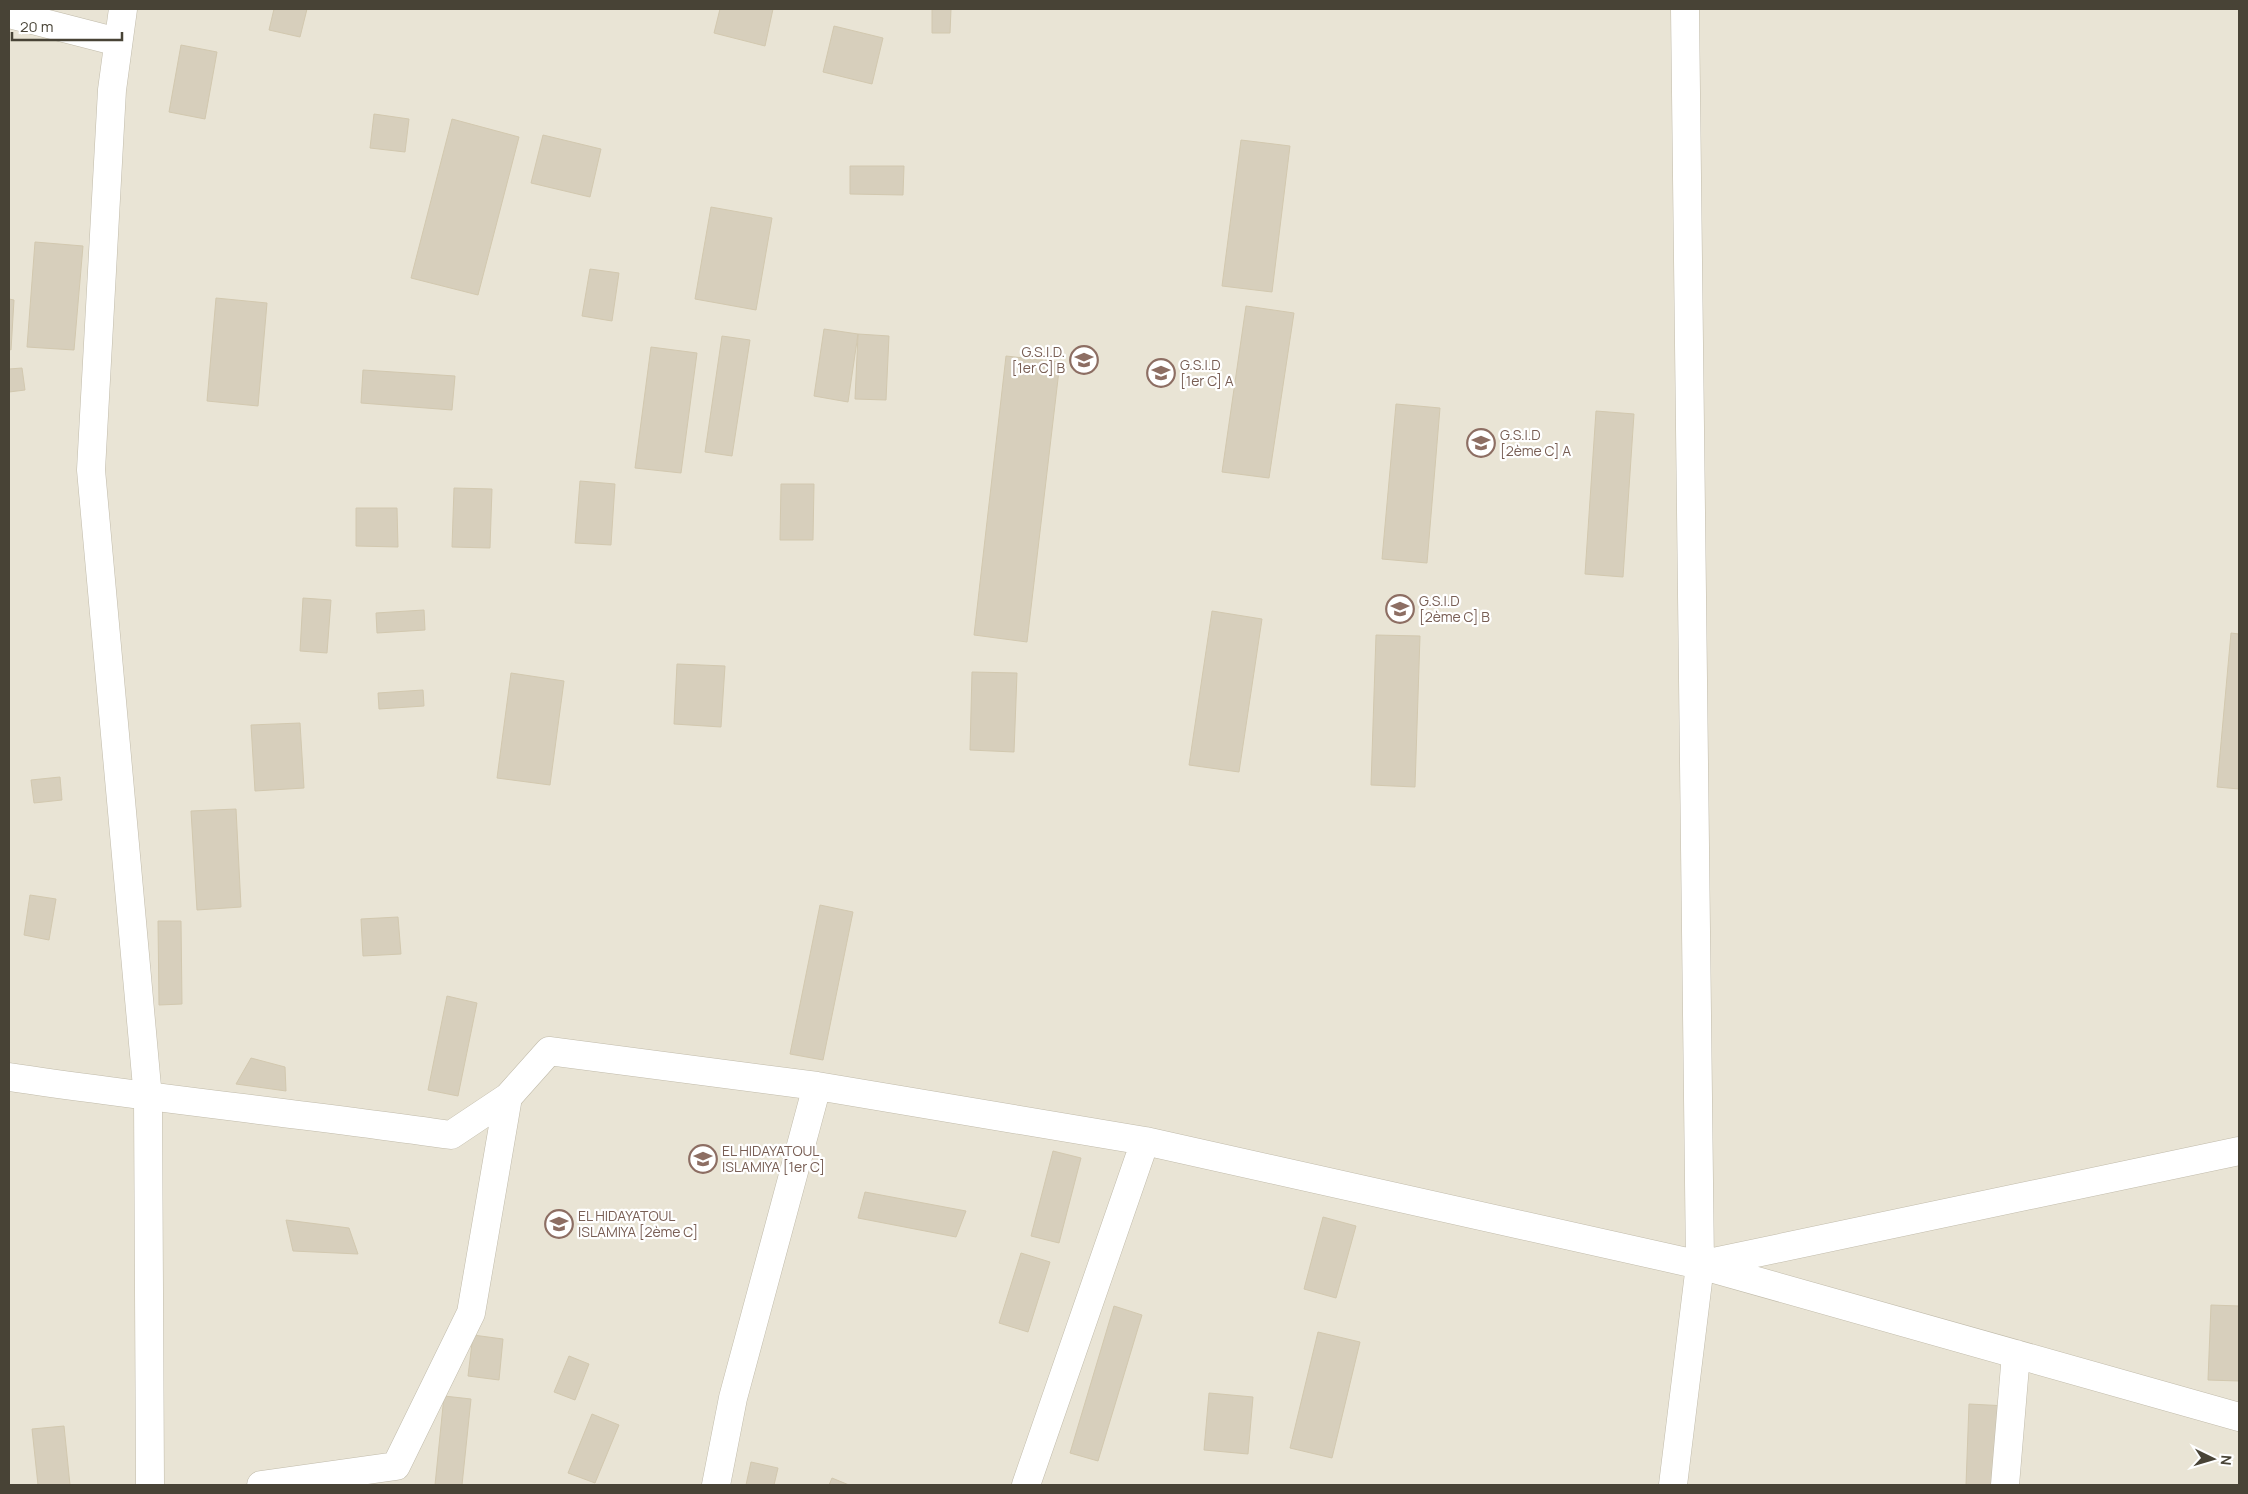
<svg xmlns="http://www.w3.org/2000/svg" width="2248" height="1494" viewBox="0 0 2248 1494" font-family="Manrope,sans-serif">
<style>
.residential{fill:#e9e4d5}
.building{fill:#d7cfbc;stroke:#d2c8af}
.lines{fill:none;stroke-linecap:round;stroke-linejoin:round}
.minor-casing{stroke:#c1bbaa;stroke-width:29}
.tertiary-casing{stroke:#c1bbaa;stroke-width:29}
.minor{stroke:#fff;stroke-width:28}
.tertiary{stroke:#fff;stroke-width:28}
.labels{text-anchor:middle;stroke-width:4.5;stroke-linejoin:round;paint-order:stroke}
.education-label{font-size:14px;fill:#785e54;stroke:#fff;text-anchor:start}
</style>
<rect width="100%" height="100%" fill="#f4f2e8"/>
<path class="residential" d="M9 9H2239V1485H9Z"/>
<path class="building" d="M274 9H307L300 37 269 30Z
M720 9H773L765 46 714 33Z
M932 9H951L950 33H932Z
M834 26 883 38 872 84 823 72Z
M181 45 217 52 205 119 169 112Z
M374 114 409 119 405 152 370 148Z
M452 119 519 137 478 295 411 278Z
M543 135 601 149 590 197 531 183Z
M1241 140 1290 146 1272 292 1222 286Z
M850 166H904L903 195 850 194Z
M711 207 772 218 756 310 695 299Z
M35 242 83 246 74 350 27 347Z
M590 269 619 273 612 321 582 316Z
M216 298 267 303 258 406 207 401Z
M9 299 14 300 11 350 9 349Z
M1246 306 1294 313 1269 478 1222 472Z
M824 329 858 334 848 402 814 396Z
M858 334 889 336 886 400 855 399Z
M722 336 750 340 732 456 705 452Z
M651 347 697 353 681 473 635 468Z
M1006 356 1060 362 1027 642 974 635Z
M22 368 25 390 9 392V369Z
M363 370 455 376 452 410 361 403Z
M1396 404 1440 408 1427 563 1382 559Z
M1596 411 1634 414 1623 577 1585 574Z
M580 481 615 484 611 545 575 543Z
M781 484H814L813 540H780Z
M454 488 492 489 490 548 452 547Z
M356 508H397L398 547 356 546Z
M303 598 331 600 327 653 300 651Z
M424 610 425 630 377 633 376 613Z
M1212 611 1262 619 1239 772 1189 765Z
M2231 633 2239 634V789L2217 787Z
M1376 635 1420 636 1415 787 1371 785Z
M677 664 725 666 721 727 674 724Z
M972 672 1017 673 1014 752 970 750Z
M511 673 564 681 550 785 497 778Z
M423 690 424 706 379 709 378 693Z
M300 723 304 788 255 791 251 725Z
M60 777 62 800 34 803 31 780Z
M236 809 241 907 197 910 191 811Z
M30 895 56 899 49 940 24 935Z
M820 905 853 912 823 1060 790 1054Z
M398 917 401 954 363 956 361 919Z
M158 921H181L182 1004 159 1005Z
M447 996 477 1003 458 1096 428 1090Z
M251 1058 285 1067 286 1091 236 1084Z
M1053 1151 1081 1158 1059 1243 1031 1236Z
M865 1192 966 1211 956 1237 858 1218Z
M1323 1217 1356 1226 1336 1298 1304 1289Z
M286 1220 349 1228 358 1254 293 1251Z
M1021 1253 1050 1262 1028 1332 999 1323Z
M2211 1305 2239 1306V1381L2208 1380Z
M1114 1306 1142 1315 1098 1461 1070 1453Z
M1318 1332 1360 1342 1332 1458 1290 1448Z
M473 1335 503 1339 499 1380 468 1376Z
M569 1356 589 1364 575 1400 554 1392Z
M1209 1393 1253 1397 1248 1454 1204 1450Z
M444 1396 471 1399 462 1485H435Z
M1969 1404 2007 1406 2004 1485H1966Z
M592 1414 619 1425 595 1483 568 1473Z
M64 1426 70 1485H38L32 1429Z
M751 1462 778 1468 774 1485H746Z
M832 1478 849 1485H829Z"/>
<g class="lines">
<defs>
<path id="minor" d="M9 14 118 42
M9 1077C156 1099 304 1114 451 1135L508 1097 549 1051 817 1086 1145 1141 1700 1265 2239 1417
M1704 1264 2239 1151
M261 1485 396 1466 471 1313 508 1097
M716 1485 733 1398 817 1086
M1026 1485 1145 1141
M1673 1485 1700 1265 1685 9
M2005 1485 2016 1354"/>
<path id="tertiary" d="M123 9 112 90 91 470 148 1098 150 1485"/>
</defs>
<use href="#minor" class="minor-casing"/>
<use href="#tertiary" class="tertiary-casing"/>
<use href="#minor" class="minor"/>
<use href="#tertiary" class="tertiary"/>
</g>
<defs>
<symbol id="school-ring" viewBox="-11 -11 22 22"><circle r="9.5" fill="#fff" stroke="#8d6e63" stroke-width="1.5"/><path d="M0-5L7-2L0 1L-7-2ZM-4 1L0 2.5L4 1V4Q0 6-4 4Z" fill="#8d6e63"/></symbol>
</defs>
<g fill-rule="evenodd">
<use href="#school-ring" x="1068" y="344" width="32" height="32"/>
<use href="#school-ring" x="1145" y="357" width="32" height="32"/>
<use href="#school-ring" x="1465" y="427" width="32" height="32"/>
<use href="#school-ring" x="1384" y="593" width="32" height="32"/>
<use href="#school-ring" x="687" y="1143" width="32" height="32"/>
<use href="#school-ring" x="543" y="1208" width="32" height="32"/>
</g>
<g class="labels">
<g class="education-label">
<text x="1065" y="357" text-anchor="end">G.S.I.D.<tspan x="1065" dy="16">[1er C] B</tspan></text>
<text x="1180" y="370">G.S.I.D<tspan x="1180" dy="16">[1er C] A</tspan></text>
<text x="1500" y="440">G.S.I.D<tspan x="1500" dy="16">[2ème C] A</tspan></text>
<text x="1419" y="606">G.S.I.D<tspan x="1419" dy="16">[2ème C] B</tspan></text>
<text x="722" y="1156">EL HIDAYATOUL<tspan x="722" dy="16">ISLAMIYA [1er C]</tspan></text>
<text x="578" y="1221">EL HIDAYATOUL<tspan x="578" dy="16">ISLAMIYA [2ème C]</tspan></text>
</g>
</g>
<rect width="2248" height="1494" fill="none" stroke="#484336" stroke-width="20"/>
<g transform="translate(2213 1459) rotate(95)" stroke="#ffffff" stroke-width="4" paint-order="stroke">
<path d="M0-4L9 19L0 12L-9 19Z" fill="#484336"/>
<text y="-8" font-size="14" font-weight="bold" text-anchor="middle" fill="#484336">N</text>
</g>
<path d="M12 32v8h110v-8" fill="none" stroke="#484336" stroke-width="2.5"/>
<text x="20" y="32" font-size="15" fill="#484336" stroke="#ffffff" stroke-width="4" paint-order="stroke">20 m</text>
</svg>
